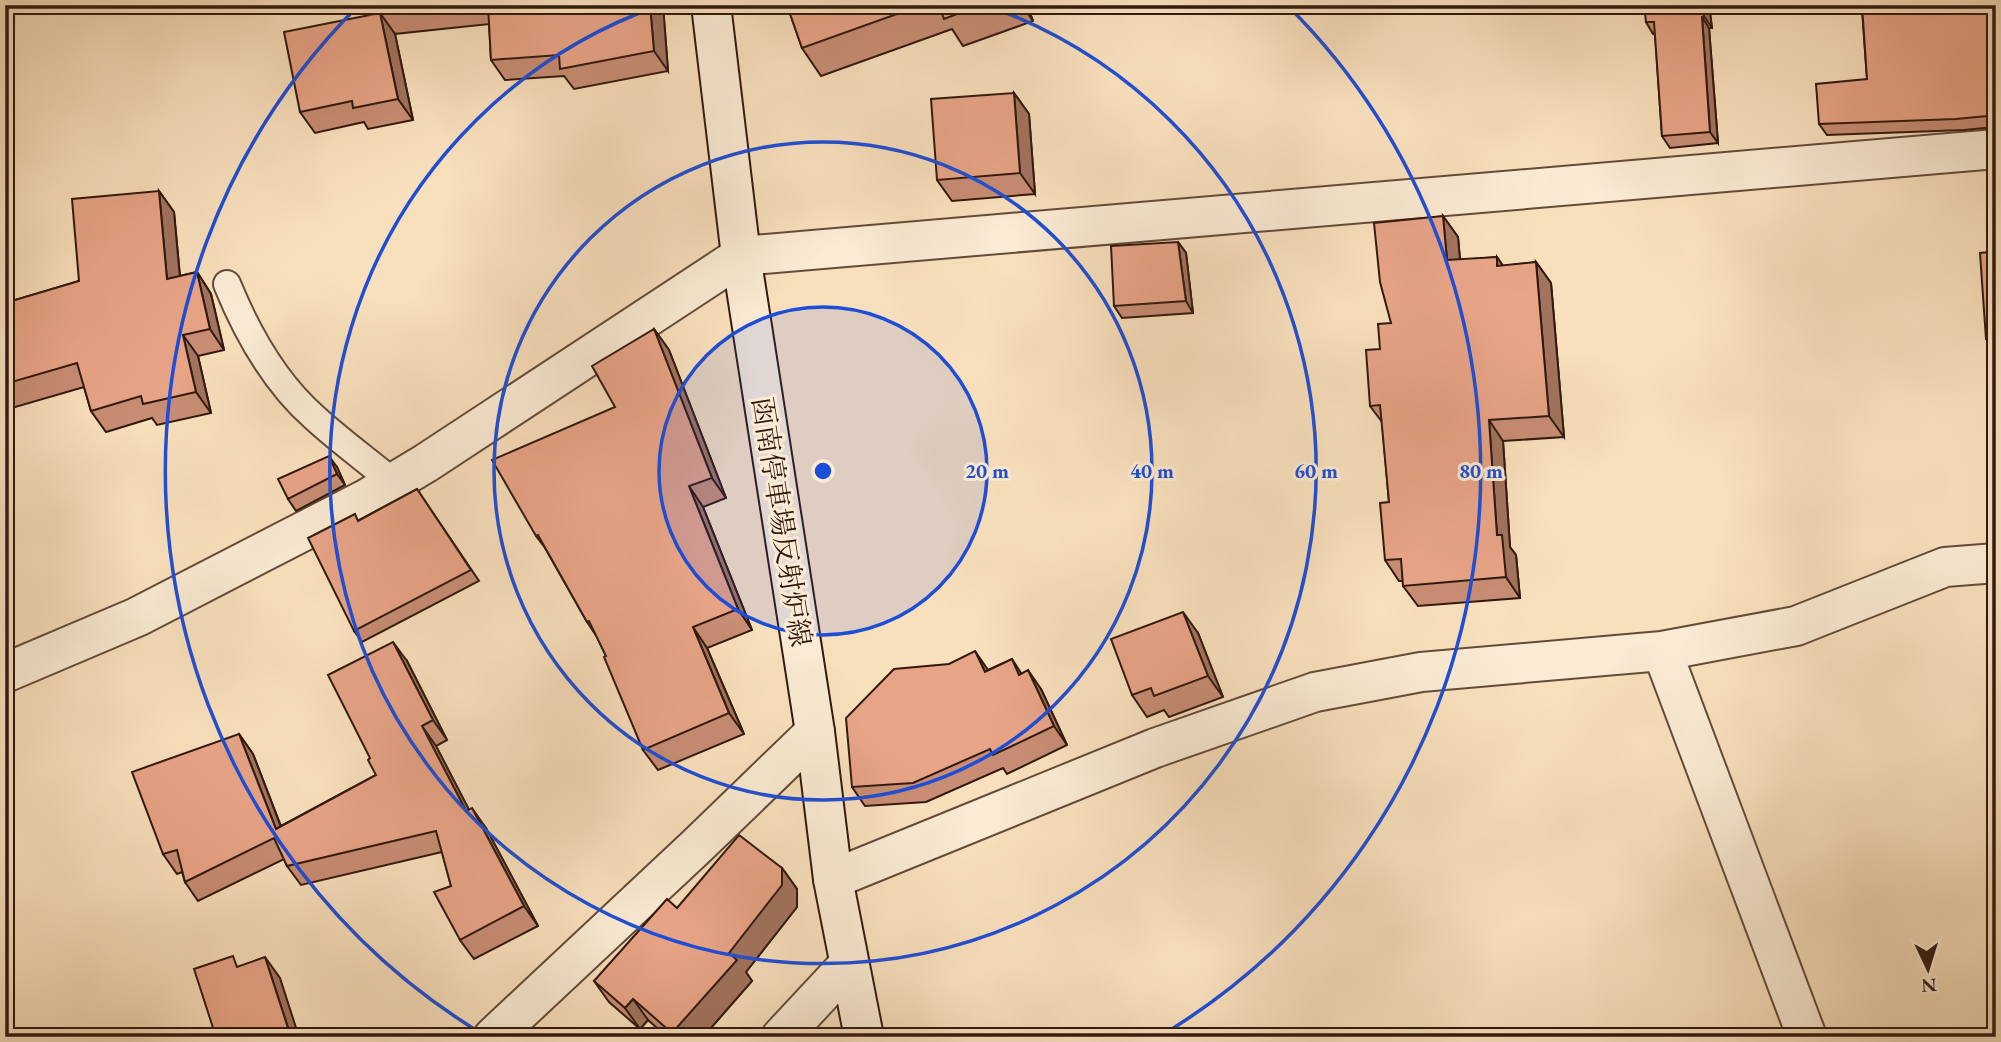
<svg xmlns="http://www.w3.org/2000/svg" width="2001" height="1042" viewBox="0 0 2001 1042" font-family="'EB Garamond','Noto Serif JP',serif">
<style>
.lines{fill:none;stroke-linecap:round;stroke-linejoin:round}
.service-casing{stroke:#634b3a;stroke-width:30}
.minor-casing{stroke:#634b3a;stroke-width:42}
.secondary-casing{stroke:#31190f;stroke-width:42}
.service{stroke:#fbebd4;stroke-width:26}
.minor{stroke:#fbebd4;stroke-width:38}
.secondary{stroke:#fbebd4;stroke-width:38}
.wall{fill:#c88d74;stroke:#31190f;stroke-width:2}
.shaded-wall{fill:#a2735e;stroke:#31190f;stroke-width:2}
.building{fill:#e8a487;stroke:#31190f;stroke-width:2}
.ring{fill:none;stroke:#1d4ed8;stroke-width:3.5}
.labels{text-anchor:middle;stroke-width:6;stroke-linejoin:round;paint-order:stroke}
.street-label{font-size:28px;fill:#31190f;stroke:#fbebd4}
.centre{fill:#1d4ed8;stroke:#fbebd4;stroke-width:3.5}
.ring-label{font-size:21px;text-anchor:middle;font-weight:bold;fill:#1d4ed8;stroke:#fbebd4;stroke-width:6;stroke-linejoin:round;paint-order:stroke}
</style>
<rect width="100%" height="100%" fill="#f9e0bd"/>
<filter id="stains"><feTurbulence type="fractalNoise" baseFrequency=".00286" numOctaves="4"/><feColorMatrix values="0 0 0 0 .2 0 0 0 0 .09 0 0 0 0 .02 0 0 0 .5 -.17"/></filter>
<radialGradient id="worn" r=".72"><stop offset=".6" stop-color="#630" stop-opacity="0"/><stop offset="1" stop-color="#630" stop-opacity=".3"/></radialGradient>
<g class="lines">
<defs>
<path id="service" d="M227 284C247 333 275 383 315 418 340 441 368 461 394 483"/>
<path id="minor" d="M1662 651 1807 1037
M5 673 137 617 366 499 426 463 741 256 1996 149
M833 879 1155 748 1315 692 1421 672 1662 651 1796 626 1945 567 1996 563
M493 1037 698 845 815 732
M781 1037 849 964"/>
<path id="secondary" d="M711 5 741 256 815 732 833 879 864 1037"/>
</defs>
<use href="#service" class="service-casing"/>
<use href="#minor" class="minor-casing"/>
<use href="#secondary" class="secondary-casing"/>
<use href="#service" class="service"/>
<use href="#minor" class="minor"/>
<use href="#secondary" class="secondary"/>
</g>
<path class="wall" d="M367 5H663L668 71 574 89 564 76 505 80 491 60 489 24 395 34 413 120 368 129 364 122 315 133 300 112 368 15Z
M787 5H1027L1033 21 963 46 952 29 821 76 802 48Z
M1709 5 1712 28H1709L1718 143 1670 148 1662 136 1655 33 1653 34 1646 22Z
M1771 5H1996V124H1995V127L1964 130 1827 135 1819 124 1867 79 1862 10 1776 12Z
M1014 93 1029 114 1035 194 952 201 937 180Z
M159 191 174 212 180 276 197 272 211 294 224 350 198 356 211 413 157 425 152 418 106 432 91 411 84 387 5 410V303L79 281Z
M1443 216 1458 237 1460 260 1497 257 1503 266 1536 262 1551 283 1564 437 1503 441 1510 547 1516 555 1520 598 1418 606 1403 586V581H1399L1385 560 1389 502 1382 422 1370 406 1380 349 1391 323Z
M1178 242 1186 253 1193 313 1122 318 1114 306Z
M1996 245V354L1986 339 1989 252Z
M654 329 669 350 726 498 703 507 752 630 707 648 744 734 658 770 643 750 606 656 597 637 587 622 545 548 536 536 615 407Z
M337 467 345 485 296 511 288 499Z
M417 489 479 581 362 642 354 631 359 520Z
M1198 633 1223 697 1169 717 1164 710 1147 717 1132 695Z
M1012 659 1021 673 1041 689 1067 745 1007 774 1003 768 926 802 865 806 852 787 949 664 988 670Z
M407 661 447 740 436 746 469 810 486 828 538 926 474 959 460 940 451 886 442 852 301 885 287 866 284 859 198 901 185 882 182 872 177 874 163 854 239 734 253 754 281 826 376 775 370 758Z
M782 868 797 889V907L746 972 752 981 703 1037H667L648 1020 640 1029 609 1002 594 981 677 908Z"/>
<path class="shaded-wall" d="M650 5H663L668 71 654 51Z
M1022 5H1027L1033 21Z
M1703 5H1709L1712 28 1704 16Z
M380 13 395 34 413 120 398 99Z
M1702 17 1709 28 1718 143 1710 132Z
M1014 93 1029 114 1035 194 1020 173Z
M1987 112 1995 124V127L1987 116Z
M159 191 174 212 182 300 167 279Z
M1443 216 1458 237 1462 281 1447 260Z
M1178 242 1186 253 1193 313 1186 301Z
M1497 257 1511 278 1497 266Z
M1536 262 1551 283 1564 437 1549 416Z
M197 272 211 294 224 350 210 329Z
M654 329 669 350 726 498 712 478Z
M183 335 198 356 211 413 196 392Z
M1489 420 1503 441 1510 547 1516 555 1520 598 1506 577 1497 535Z
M329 456 337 467 345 485 337 474Z
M689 486 703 507 752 630 738 609Z
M1183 612 1198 633 1223 697 1208 676Z
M693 627 707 648 744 734 729 713Z
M393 642 407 661 447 740 433 720Z
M975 651 988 670 985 672Z
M1028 670 1041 689 1067 745 1054 726Z
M422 726 436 746 480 831 466 811Z
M239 734 253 754 289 848 276 829Z
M472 808 486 828 538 926 524 906Z
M782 868 797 889V907L746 972 752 981 703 1037H675L672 1033 729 953Z
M265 957 280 978 299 1037H292L290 1034Z
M633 999 648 1020 640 1029 625 1008Z"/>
<path class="building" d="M367 5H457L368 15Z
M488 5H650L654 51 560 69 559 55 491 60Z
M787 5H922L802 48Z
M939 5H981L944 19Z
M1644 5H1703L1704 16 1702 17 1710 132 1662 136 1654 22H1646Z
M1862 5H1996V112H1987V116L1956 119 1819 124 1816 84 1867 79Z
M380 13 398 99 353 108 352 101 300 112 284 32Z
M1014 93 1020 173 937 180 931 99Z
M159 191 167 279 197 272 210 329 183 335 196 392 143 404 141 396 91 411 77 363 5 384V303L79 281 72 199Z
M1443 216 1447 260 1497 257V266L1536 262 1549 416 1489 420 1497 535H1502L1506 577 1403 586 1401 559 1385 560 1380 503 1389 502 1380 405 1370 406 1366 350 1380 349 1378 324 1391 323 1380 282 1374 223Z
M1178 242 1186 301 1114 306 1111 246Z
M1996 245V339H1986L1980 253 1989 252V246Z
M654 329 712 478 689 486 738 609 693 627 729 713 643 750 604 657 606 656 589 621 587 622 538 535 536 536 492 460 615 407 592 366Z
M329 456 337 474 288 499 278 479Z
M417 489 471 570 354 631 308 538 355 514 358 521Z
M1183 612 1208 676 1154 696 1151 688 1132 695 1111 639Z
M393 642 433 720 422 726 466 811 472 808 524 906 460 940 434 892 451 886 436 831 287 866 274 838 185 882 177 850 163 854 132 772 239 734 276 829 376 775 368 760 370 758 328 675Z
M975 651 985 672 1012 659 1019 675 1028 670 1054 726 993 755 990 749 913 783 852 787 846 718 894 669 949 664Z
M739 835 782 868V885L729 953 737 960 672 1033 633 999 625 1008 594 981 667 899 677 908Z
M233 956 237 967 265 957 290 1034 283 1037H216L194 969Z
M768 1032 774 1037H764Z"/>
<circle cx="823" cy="471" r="164" fill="#1d4ed8" fill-opacity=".12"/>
<g class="ring">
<circle cx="823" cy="471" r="164"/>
<circle cx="823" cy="471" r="329"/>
<path d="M988 6A493 493 0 1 1 658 6"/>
<path d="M484 1035A658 658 0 0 1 358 6M1288 6A658 658 0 0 1 1162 1035"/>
</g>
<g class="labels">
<g class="street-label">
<text transform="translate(782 522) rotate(81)" y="10">函南停車場反射炉線</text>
</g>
</g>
<circle cx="823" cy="471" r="10" class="centre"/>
<g class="ring-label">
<text x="987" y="478">20 m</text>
<text x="1152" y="478">40 m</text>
<text x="1316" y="478">60 m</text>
<text x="1481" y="478">80 m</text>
</g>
<rect width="2001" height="1042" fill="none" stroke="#f9e0bd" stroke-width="28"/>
<rect x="7" y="7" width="1987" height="1028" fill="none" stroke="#31190f" stroke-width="3.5"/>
<rect x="14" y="14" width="1973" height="1014" fill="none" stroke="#31190f" stroke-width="2"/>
<g transform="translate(1928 969) rotate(176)" stroke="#fbebd4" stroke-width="5" paint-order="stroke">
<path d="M0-5L12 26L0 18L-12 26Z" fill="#31190f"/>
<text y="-10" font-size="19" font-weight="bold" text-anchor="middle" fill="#31190f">N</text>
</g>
<rect width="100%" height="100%" filter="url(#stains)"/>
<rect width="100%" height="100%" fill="url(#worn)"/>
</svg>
